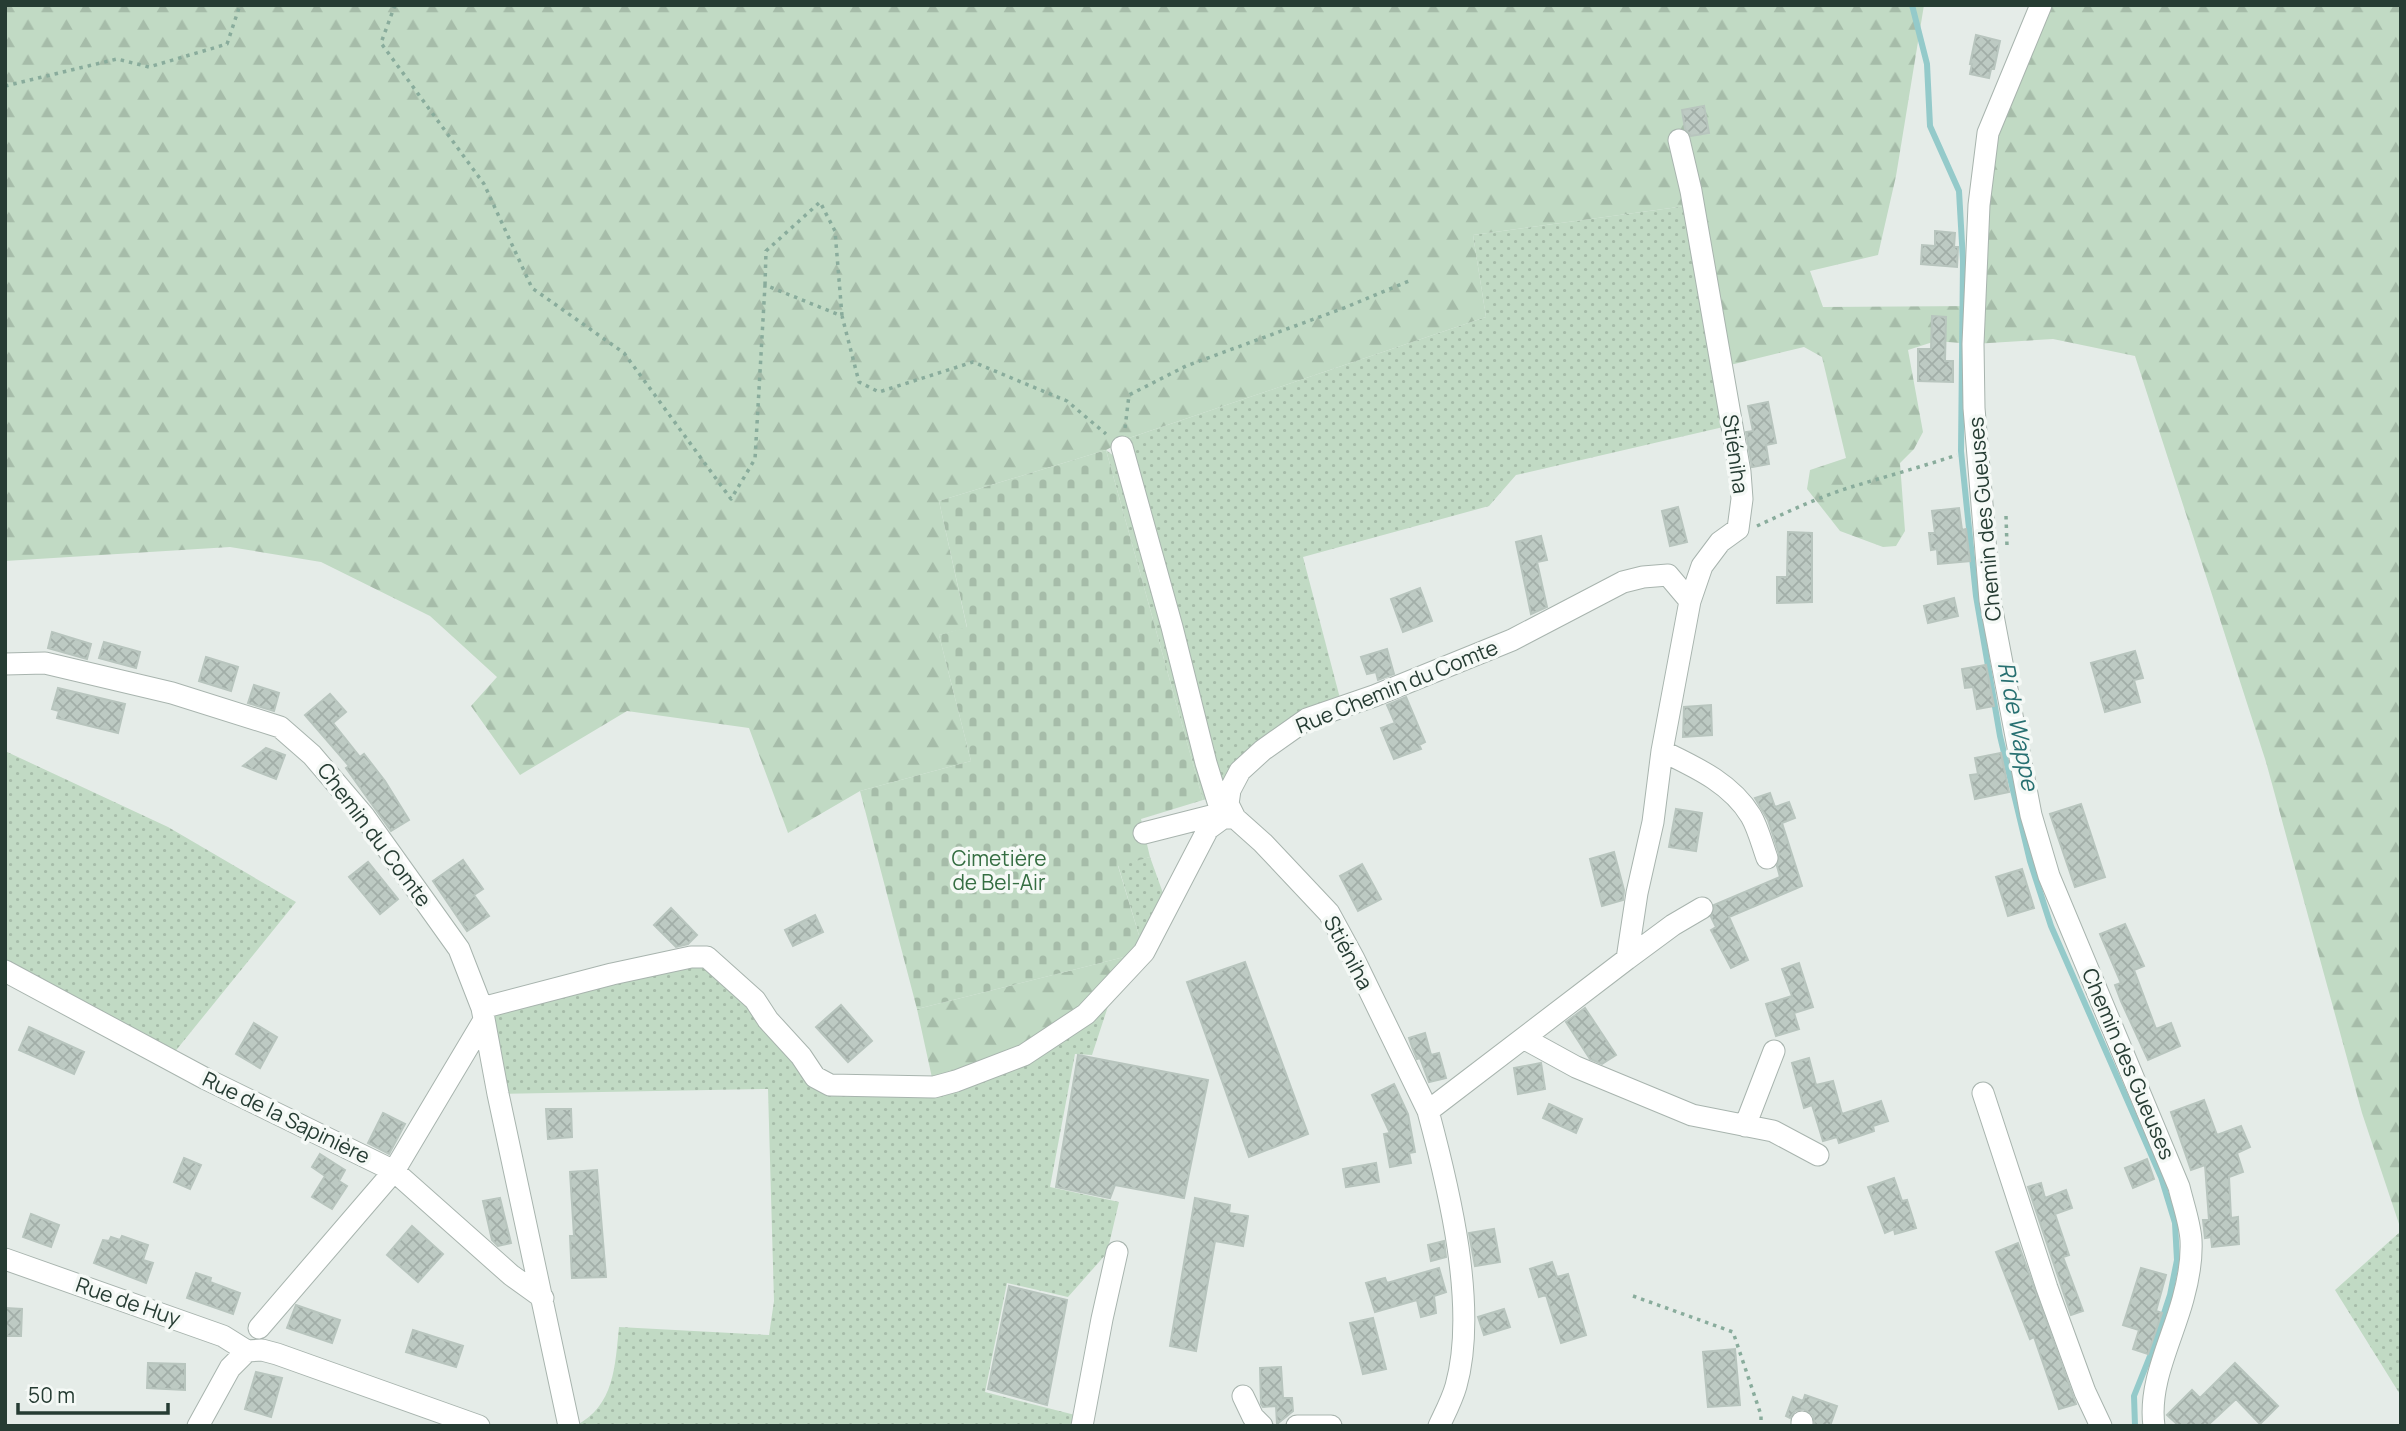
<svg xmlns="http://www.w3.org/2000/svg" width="2406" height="1431" viewBox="0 0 2406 1431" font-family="Manrope,sans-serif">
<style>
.grass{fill:url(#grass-dots)}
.forest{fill:url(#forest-firs)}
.cemetery{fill:url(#cemetery-stones)}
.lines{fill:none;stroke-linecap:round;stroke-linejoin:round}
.stream{stroke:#94caca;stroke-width:6}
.building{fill:url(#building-cross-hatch);stroke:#b8c5be;stroke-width:2}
.minor-casing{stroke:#a8b4ae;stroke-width:23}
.path{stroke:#89ac9c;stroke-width:3.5;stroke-dasharray:3.5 5;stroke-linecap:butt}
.minor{stroke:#fff;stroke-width:21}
.labels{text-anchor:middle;stroke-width:7;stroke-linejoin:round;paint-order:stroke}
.street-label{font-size:21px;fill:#263c33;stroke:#f5f9f6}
.park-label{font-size:21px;fill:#356e42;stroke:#f5f9f6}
.water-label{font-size:23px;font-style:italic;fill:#277071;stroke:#f5f9f6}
</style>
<defs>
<pattern id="grass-dots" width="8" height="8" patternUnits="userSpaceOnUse" patternTransform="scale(1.75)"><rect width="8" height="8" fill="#c1dac4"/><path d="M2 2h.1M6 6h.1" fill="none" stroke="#a6bca9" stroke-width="1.8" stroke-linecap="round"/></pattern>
<pattern id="forest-firs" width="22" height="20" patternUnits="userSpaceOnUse" patternTransform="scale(1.75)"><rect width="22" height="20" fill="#c1dac4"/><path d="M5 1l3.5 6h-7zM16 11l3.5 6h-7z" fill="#a6bca9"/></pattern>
<pattern id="cemetery-stones" width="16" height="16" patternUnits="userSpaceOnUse" patternTransform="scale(1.75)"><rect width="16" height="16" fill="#c1dac4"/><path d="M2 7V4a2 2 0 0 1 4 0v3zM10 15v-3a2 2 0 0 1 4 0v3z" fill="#a6bca9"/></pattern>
<pattern id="building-cross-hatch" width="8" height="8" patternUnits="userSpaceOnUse" patternTransform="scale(1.75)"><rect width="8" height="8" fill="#bdcac3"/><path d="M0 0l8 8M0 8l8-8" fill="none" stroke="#a2aea8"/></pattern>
</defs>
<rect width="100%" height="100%" fill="#e5ece8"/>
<path class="grass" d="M1693 205 1732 425 1516 475 1489 506 1303 557 1342 706 1223 790 1129 438 1486 317 1473 235Z
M1106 450 1127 466 1216 797 1203 800Z
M5 751 168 827 296 902 169 1059 5 971Z
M1150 857 1168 907 1144 952 1118 865Z
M707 957 815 1077 918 1086 1117 979 1092 1055 1075 1054 1050 1187 1119 1202 1107 1253 1068 1297 1007 1283 985 1392 1083 1417 1082 1426H575C615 1406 615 1365 619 1327L769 1335 774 1301 768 1089 498 1094 484 1020 543 994Z
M2401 1231V1396L2335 1290Z"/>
<path class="forest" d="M5 5H1924L1896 176 1878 255 1810 271 1823 307 1975 306 1988 133 2041 5H2401V1230L2362 1113 2266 762 2135 356 2053 339 1973 344 1936 341 1908 350 1923 432 1914 449 1900 463 1905 531 1896 546 1883 547 1840 531 1807 489 1810 470 1846 458 1822 357 1804 347 1722 367 1693 205 1473 235 1486 317 1129 438 1106 450 939 501 967 628 939 635 971 761 860 791 788 833 749 728 627 711 520 775 471 706 497 677 430 616 321 562 230 547 5 561Z
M1144 952 1086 1014 934 1087 917 1009Z"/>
<path class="cemetery" d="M1106 450 1203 800 1141 819 1150 857 1118 866 1144 952 917 1009 860 791 971 761 939 635 967 627 939 501Z"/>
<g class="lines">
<path class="stream" d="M1912 5 1927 64 1930 126 1959 191 1963 261 1961 451 1976 596 2000 736 2030 861 2051 926 2161 1177 2175 1223 2177 1260 2170 1295 2150 1356 2134 1396 2135 1426"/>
</g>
<path class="building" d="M1976 35 2000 41 1994 69H1991L1989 78 1970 74 1972 64H1970Z
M1704 106 1709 133 1691 136 1685 129 1682 110Z
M1935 231 1955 233 1954 247H1958L1957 267 1921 264 1922 245 1935 246Z
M1932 316 1946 317 1945 361H1953V382L1918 381V349H1931Z
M1768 402 1776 443 1766 445 1769 464 1752 467 1746 432 1753 431 1748 406Z
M1678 507 1687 542 1670 546 1662 511Z
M1959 508 1962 530 1966 529 1970 561 1938 564 1937 549 1931 550 1929 533H1935L1932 511Z
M1788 532 1812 533V602L1777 603V577H1787Z
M1541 536 1547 560 1537 562 1547 607 1531 614 1516 542Z
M1420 588 1432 621 1403 632 1391 599Z
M1954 598 1958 616 1928 623 1924 606Z
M52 632 91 644 87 659 48 648Z
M104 642 140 652 136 668 99 658Z
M1387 649 1394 674 1378 680 1376 672 1367 674 1361 657Z
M2135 651 2143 678 2134 680 2140 702 2105 712 2091 663Z
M206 657 238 667 231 691 199 681Z
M1986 665 1994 706 1977 709 1973 687 1965 688 1962 669Z
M254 685 279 693 274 711 248 703Z
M58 688 125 704 118 733 57 718 59 711 52 709Z
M330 694 346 712 333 723 360 757 364 754 385 781 409 820 391 831 346 768 349 766 305 715Z
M1406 697 1425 742 1419 745 1421 749 1394 759 1381 728 1395 723 1387 705Z
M1711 705 1712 735 1683 737 1684 707Z
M266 748 285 755 276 779 243 766Z
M2001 753 2009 792 1975 799 1970 775 1978 774 1975 758Z
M1770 793 1775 807 1789 802 1795 818 1782 823 1802 886 1729 917 1748 960 1731 968 1711 930 1716 927 1711 917 1714 905 1780 877 1777 866 1779 854 1768 820 1755 798Z
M2081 804 2105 877 2075 887 2050 814Z
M1676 809 1702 813 1696 851 1669 847Z
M1614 852 1624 890 1623 900 1602 906 1590 859Z
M463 860 483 889 474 895 489 916 467 931 433 881Z
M368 862 398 899 380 914 349 877Z
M1362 864 1381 899 1358 911 1340 876Z
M2022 869 2034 908 2008 916 1996 877Z
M671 908 697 935 688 944 676 947 654 925Z
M815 915 823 932 793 946 785 930Z
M2125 924 2144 966 2134 970 2156 1029 2171 1023 2180 1046 2148 1060 2121 1001 2115 985 2121 983 2100 934Z
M1245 962 1308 1134 1249 1157 1187 982Z
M1799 963 1813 1007 1794 1013 1799 1029 1776 1036 1766 1004 1792 996 1782 969Z
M841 1005 872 1041 848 1062 816 1027Z
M1585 1008 1616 1055 1602 1064 1590 1059 1566 1022Z
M254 1023 277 1037 260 1068 236 1054Z
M29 1027 84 1052 74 1074 19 1050Z
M1425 1033 1431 1055 1439 1053 1446 1078 1429 1082 1420 1058 1417 1059 1412 1047 1409 1038Z
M1078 1055 1208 1080 1184 1198 1115 1185 1110 1198 1056 1187Z
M1809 1058 1816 1085 1833 1081 1842 1114 1881 1101 1888 1121 1873 1126 1874 1131 1839 1143 1837 1137 1823 1141 1812 1105 1804 1108 1792 1063Z
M1541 1063 1545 1089 1518 1094 1514 1068Z
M1394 1084 1408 1114 1415 1152 1409 1153 1411 1163 1390 1167 1384 1134 1390 1133 1372 1095Z
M2204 1100 2217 1135 2241 1126 2250 1147 2237 1153 2243 1172 2229 1177 2231 1218 2238 1217 2239 1244 2212 1247 2211 1237 2205 1238 2203 1220H2209L2205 1165 2191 1170 2171 1112Z
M1549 1104 1582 1119 1576 1133 1543 1118Z
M546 1109H571L572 1137 548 1139Z
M383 1113 405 1124 389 1154 368 1143Z
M320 1154 345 1170 339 1181 347 1186 332 1209 312 1197 325 1176 312 1167Z
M184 1158 201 1165 190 1189 174 1182Z
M2147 1159 2154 1179 2133 1188 2125 1168Z
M1376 1163 1379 1182 1346 1187 1343 1169Z
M597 1170 606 1277 572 1278 570 1236H574L570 1172Z
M1894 1178 1902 1201 1907 1200 1916 1228 1895 1234 1894 1229 1885 1233 1868 1187Z
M2041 1183 2045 1198 2066 1190 2072 1208 2055 1214 2069 1255 2063 1257 2083 1311 2071 1315 2028 1187Z
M500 1198 511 1243 498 1246 492 1240 483 1201Z
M1195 1198 1230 1205 1229 1213 1248 1216 1243 1246 1215 1241 1196 1351 1170 1346Z
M31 1214 59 1225 51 1247 23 1237Z
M412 1226 443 1254 418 1282 387 1255Z
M1494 1229 1500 1262 1475 1266 1469 1233Z
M122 1236 148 1245 143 1260 153 1263 146 1283 94 1263 103 1240 109 1241 111 1237 120 1240Z
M1444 1241 1446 1257 1431 1261 1428 1245Z
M2018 1243 2076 1404 2059 1409 2034 1337 2030 1339 1996 1252Z
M1552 1262 1557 1277 1568 1274 1586 1335 1561 1343 1546 1295 1539 1297 1530 1269Z
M1439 1268 1446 1292 1434 1296 1436 1313 1421 1317 1417 1300 1375 1312 1366 1283 1385 1278 1387 1283Z
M2141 1268 2166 1275 2156 1311 2162 1313 2148 1354 2133 1349 2139 1330 2123 1325Z
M196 1273 211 1278 210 1282 240 1293 233 1314 187 1298Z
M1009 1286 1067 1300 1047 1405 988 1389Z
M296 1305 340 1320 332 1343 287 1328Z
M5 1308 22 1309 21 1336H5Z
M1504 1309 1510 1327 1484 1335 1478 1317Z
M1373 1318 1386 1369 1363 1374 1350 1323Z
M413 1330 463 1346 456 1367 406 1352Z
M1735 1349 1740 1405 1708 1407 1703 1352Z
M148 1363 185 1364V1390L147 1388Z
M2235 1363 2278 1406 2260 1424 2236 1399 2207 1426H2179L2167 1415 2192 1390 2200 1398Z
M1281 1367 1283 1398H1292L1293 1411 1277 1424 1276 1406 1263 1407 1261 1404 1260 1368Z
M256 1372 282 1378 271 1417 245 1409Z
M1805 1395 1837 1406 1830 1426H1815L1813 1415 1803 1409 1795 1411 1790 1418 1786 1416 1793 1397 1803 1401Z"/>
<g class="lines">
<defs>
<path id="minor" d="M2041 5 1988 133 1979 205 1973 344 1974 408 1990 600 2031 815 2049 876 2179 1187C2183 1204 2190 1223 2191 1240 2192 1259 2188 1281 2183 1299 2172 1340 2148 1383 2154 1426
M1122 447 1172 627 1206 763 1223 818 1211 816 1144 833
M5 664 45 663 172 693 280 727 312 755 364 816 459 949 482 1008 498 1094 569 1426
M1662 751C1695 767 1731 783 1751 816 1758 828 1762 844 1767 858
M1235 818 1263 843 1329 913 1354 959 1428 1111 1627 959 1637 893 1653 822 1662 751 1690 601 1702 566 1720 542 1738 529 1742 499 1740 472 1691 191 1679 140
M1627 959 1673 925 1702 908
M5 971 206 1079 394 1171 511 1275 543 1298
M482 1008 612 974 691 957H707L755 1000 768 1020 801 1056 815 1077 830 1085 934 1087 956 1081 1024 1055 1086 1014 1144 952 1208 829 1223 818H1235L1228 804 1230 790 1240 771 1263 750 1307 719 1374 696 1512 640 1623 582 1643 577 1668 575 1690 601
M1525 1039 1576 1067 1692 1115 1773 1131 1818 1155
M1983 1093 2047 1288 2085 1392 2101 1426
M1428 1111C1449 1189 1478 1307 1456 1386 1452 1400 1445 1413 1439 1426
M1745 1126 1774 1051
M5 1259 223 1336 247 1351
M259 1328 394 1171 484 1020
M247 1351 262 1350 277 1354 479 1426
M1243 1396 1253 1417 1262 1426
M1802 1422V1426
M198 1426 230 1368 247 1351
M1082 1426 1102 1319 1117 1252
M1297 1426H1331"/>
</defs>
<use href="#minor" class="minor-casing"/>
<path class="path" d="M395 5 381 43 484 184 532 288 624 353 731 499 755 459 765 285 842 316 859 382 879 392 973 362 1067 401 1106 434
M5 86 117 59 149 67 227 44 240 5
M765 285 766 251 820 202 835 231 842 316
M1125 428 1129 395 1186 366 1344 308 1409 281
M2006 516 2007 546
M1757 526C1787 512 1817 498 1848 488 1884 477 1921 467 1957 455
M1633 1296 1733 1332 1761 1415V1426"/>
<use href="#minor" class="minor"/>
</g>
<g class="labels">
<g class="street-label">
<text transform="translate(1735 454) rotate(82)" y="7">Stiéniha</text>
<text transform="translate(1985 519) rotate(-95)" y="7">Chemin des Gueuses</text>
<text transform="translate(1397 687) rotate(-22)" y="7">Rue Chemin du Comte</text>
<text transform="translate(374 835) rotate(53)" y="7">Chemin du Comte</text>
<text transform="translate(1348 953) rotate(62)" y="7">Stiéniha</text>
<text transform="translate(2128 1064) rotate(67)" y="7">Chemin des Gueuses</text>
<text transform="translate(286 1118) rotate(26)" y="7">Rue de la Sapinière</text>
<text transform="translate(128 1302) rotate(19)" y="7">Rue de Huy</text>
</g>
<g class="park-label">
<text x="999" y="866">Cimetière<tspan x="999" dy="24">de Bel-Air</tspan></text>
</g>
<g class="water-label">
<text transform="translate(2018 726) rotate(79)" y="8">Ri de Wappe</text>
</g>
</g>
<rect width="2406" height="1431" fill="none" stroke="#263c33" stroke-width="14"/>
<path d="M18 1403v10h150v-10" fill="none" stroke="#263c33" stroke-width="3.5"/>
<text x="28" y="1403" font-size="21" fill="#263c33" stroke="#f5f9f6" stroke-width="5" paint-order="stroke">50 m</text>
</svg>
